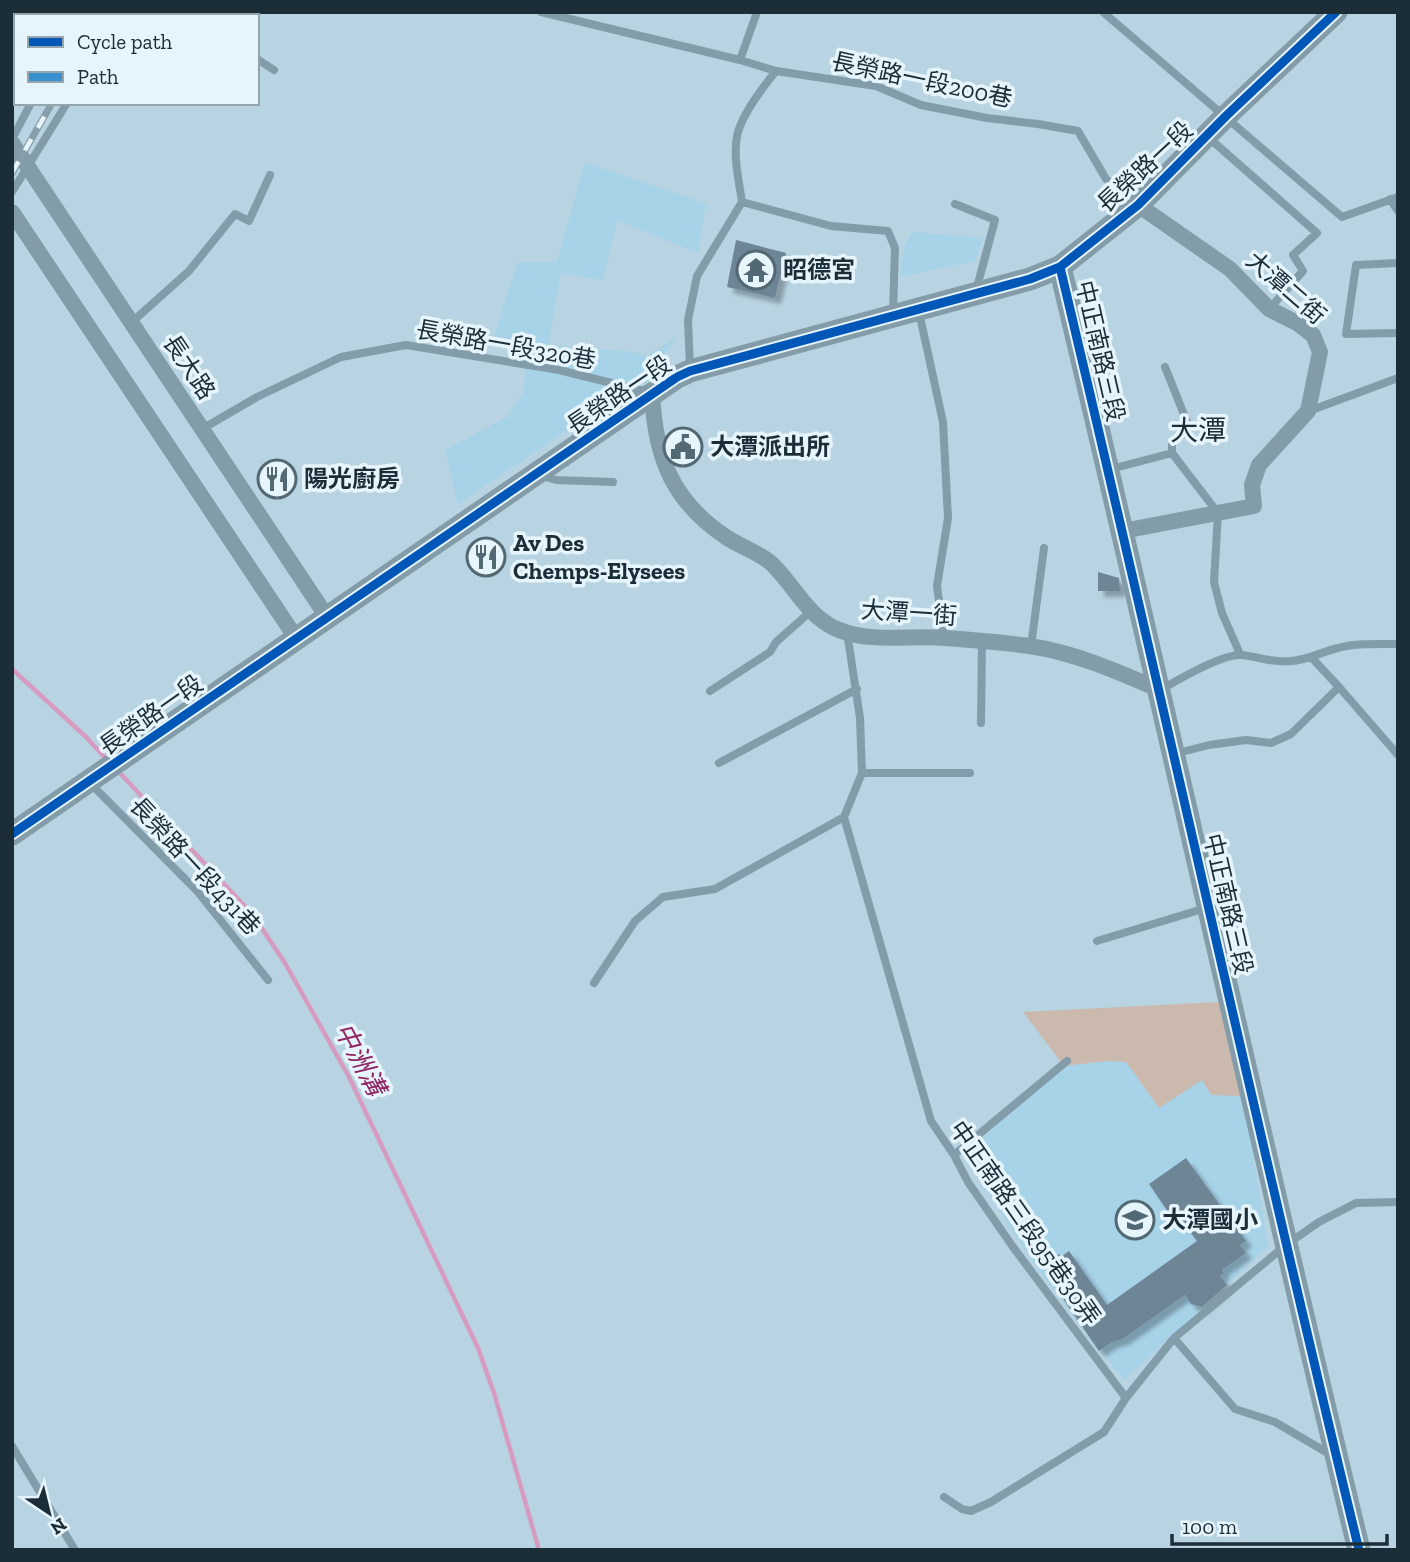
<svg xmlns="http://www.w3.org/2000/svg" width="1410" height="1562" viewBox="0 0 1410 1562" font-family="'Zilla Slab','Noto Sans TC',serif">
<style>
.built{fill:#a7d3e9}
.green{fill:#cbb9ae}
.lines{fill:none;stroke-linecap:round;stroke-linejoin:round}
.stream{stroke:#d59cc0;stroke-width:4.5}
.building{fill:#6e8595;filter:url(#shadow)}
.lane{stroke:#839ca9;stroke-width:8}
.street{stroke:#839ca9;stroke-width:16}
.secondary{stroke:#839ca8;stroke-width:23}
.rail-casing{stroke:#889eaa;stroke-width:7}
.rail{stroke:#e6f4fc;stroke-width:4.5;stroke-dasharray:13;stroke-linecap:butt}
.quiet{stroke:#3890cf;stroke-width:7;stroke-dasharray:14 7;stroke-linecap:butt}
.cycleway-casing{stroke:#e6f4fc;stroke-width:13}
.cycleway{stroke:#0057b8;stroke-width:9}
.labels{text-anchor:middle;stroke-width:7;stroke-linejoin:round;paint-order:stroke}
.street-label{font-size:24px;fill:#1b2e38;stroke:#e6f4fc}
.poi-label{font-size:24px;font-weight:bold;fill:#1b2e38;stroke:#e6f4fc;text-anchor:start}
.water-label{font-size:26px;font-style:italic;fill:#922563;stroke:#e6f4fc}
.quarter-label{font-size:28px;fill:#1b2e38;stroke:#e6f4fc}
</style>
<defs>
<filter id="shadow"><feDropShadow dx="6" dy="6" stdDeviation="2" flood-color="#0004"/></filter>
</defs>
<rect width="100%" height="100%" fill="#b8d3e1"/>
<path class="built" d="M585 162 706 204 698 253 617 220 603 280 561 273 548 345 635 352 646 357 677 337 653 371 458 504 445 450 507 417 523 394 527 357 547 345 494 336 518 262H557Z
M912 232 983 238 975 261 900 277 904 248Z
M1107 1061 1126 1062 1203 1080 1243 1096 1268 1246 1124 1380 1037 1268 963 1155 1064 1066Z"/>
<path class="green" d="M1220 1002 1243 1096 1211 1095 1202 1080 1159 1108 1126 1062 1107 1061 1064 1066 1023 1012Z"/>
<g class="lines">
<path class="stream" d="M12 669 86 737 108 761
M117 770 253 915 285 963 349 1077 478 1348 494 1393 539 1550"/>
</g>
<path class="building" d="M736 240 786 253 775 298 727 287Z
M1098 572 1119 578 1120 591H1098Z
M1186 1158 1246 1241 1240 1245 1246 1253 1222 1270 1224 1273 1220 1276 1227 1285 1202 1307 1191 1304 1185 1295 1123 1339 1112 1342 1099 1351 1051 1281 1049 1269 1054 1266 1050 1260 1059 1254 1061 1257 1069 1251 1107 1305 1197 1241 1182 1221 1177 1225 1149 1184Z"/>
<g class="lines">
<path class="lane" d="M541 12 740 60 776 71 876 86 921 105 987 118 1038 124 1078 131 1106 179 1136 203
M1103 12 1342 217 1398 197
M224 16 229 12
M257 59 274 70
M740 60 757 12
M1209 138 1317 233 1293 255 1303 271 1269 309
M12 139 31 103
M12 192 67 103
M1390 199 1398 211
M742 202 831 226 888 231 895 248 893 313
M955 204 995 220 976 291
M1398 263 1356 265 1346 334 1398 333
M919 312 943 422 948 518 937 586 944 638
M132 322 189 271 235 214 249 221 270 175
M1165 367 1189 427 1185 433 1172 442V453L1218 513 1214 582 1222 613 1240 654
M690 368 688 320 697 276 742 202C739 181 733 157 737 136 741 116 763 87 776 71
M1309 411 1398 378
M202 429 257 397 341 357 406 345 559 370 648 392
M1111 469 1172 453
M539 475 556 480 613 482
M1031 646 1044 548
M1312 658 1339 687
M1162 689C1179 679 1224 653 1242 655 1260 657 1271 663 1291 661 1308 660 1321 652 1338 648 1357 643 1378 644 1398 644
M710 691 770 652 776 642 810 612
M981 723 982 642
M1174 754 1209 745 1246 740 1271 743 1291 734 1339 687 1398 755
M719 763 857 689
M862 773H970
M91 784 198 892 268 980
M844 817 931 1121 954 1155 968 1182 1013 1247 1126 1398
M844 817 862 773 860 718 847 632
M1097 941 1206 908
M594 983 635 921 663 897 715 889 844 817
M954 1155 1067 1061
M1174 1338 1235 1409 1275 1422 1331 1455
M12 1446 75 1550
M944 1497 962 1509 971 1511 991 1502 1104 1432 1126 1398 1174 1338 1286 1245 1319 1222 1356 1203 1398 1202"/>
<path class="street" d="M12 143 327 617
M12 212 296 638
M652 393C655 457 672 501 726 537 739 546 762 554 772 564 795 586 807 617 839 630 872 643 910 635 945 638 973 640 1001 642 1029 646 1073 652 1119 672 1160 690
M1123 531 1254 506 1252 485 1259 465 1308 411 1320 352 1313 335 1297 323 1269 309 1230 269 1138 205"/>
<path class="secondary" d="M1060 267C1162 694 1255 1123 1359 1550
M12 834 677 377 690 371 1030 279 1060 267 1138 205 1226 116 1336 12"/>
<defs>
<path id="rail" d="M94 16 96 12
M12 173 52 103"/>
</defs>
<use href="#rail" class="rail-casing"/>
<use href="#rail" class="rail"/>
<path class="quiet" d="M78 16 80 12
M122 16 124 12"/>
<defs>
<path id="cycleway" d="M1060 267C1162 694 1255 1123 1359 1550
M12 834 677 377 690 371 1030 279 1060 267 1138 205 1226 116 1336 12"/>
</defs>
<use href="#cycleway" class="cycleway-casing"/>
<use href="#cycleway" class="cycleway"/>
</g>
<defs>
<symbol id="temple-ring" viewBox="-11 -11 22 22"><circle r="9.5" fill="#e6f4fc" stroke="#526873" stroke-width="1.5"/><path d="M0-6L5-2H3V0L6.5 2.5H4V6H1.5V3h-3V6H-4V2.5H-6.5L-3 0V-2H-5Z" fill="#526873"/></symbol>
<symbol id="civic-ring" viewBox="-11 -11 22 22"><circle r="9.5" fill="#e6f4fc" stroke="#526873" stroke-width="1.5"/><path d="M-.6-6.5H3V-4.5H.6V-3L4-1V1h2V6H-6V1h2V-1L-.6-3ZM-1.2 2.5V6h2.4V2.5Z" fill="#526873"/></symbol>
<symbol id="restaurant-ring" viewBox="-11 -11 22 22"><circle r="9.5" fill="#e6f4fc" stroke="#526873" stroke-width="1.5"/><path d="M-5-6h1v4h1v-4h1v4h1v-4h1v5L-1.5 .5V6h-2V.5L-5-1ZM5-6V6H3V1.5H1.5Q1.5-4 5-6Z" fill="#526873"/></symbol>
<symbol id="school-ring" viewBox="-11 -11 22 22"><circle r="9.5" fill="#e6f4fc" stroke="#526873" stroke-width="1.5"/><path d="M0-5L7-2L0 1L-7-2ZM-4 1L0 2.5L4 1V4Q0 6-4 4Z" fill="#526873"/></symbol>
</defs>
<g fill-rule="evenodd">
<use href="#temple-ring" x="734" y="248" width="44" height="44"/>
<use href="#civic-ring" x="661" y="425" width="44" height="44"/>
<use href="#restaurant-ring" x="255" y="457" width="44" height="44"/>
<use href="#restaurant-ring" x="464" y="535" width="44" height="44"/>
<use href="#school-ring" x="1113" y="1198" width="44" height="44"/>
</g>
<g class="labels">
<g class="street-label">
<text transform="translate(922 80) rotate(12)" y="8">長榮路一段200巷</text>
<text transform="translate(1145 167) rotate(-43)" y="8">長榮路一段</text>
<text transform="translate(1286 288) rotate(41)" y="8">大潭二街</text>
<text transform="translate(506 345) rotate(10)" y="8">長榮路一段320巷</text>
<text transform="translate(1100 351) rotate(77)" y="8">中正南路三段</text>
<text transform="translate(189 367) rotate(56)" y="8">長大路</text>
<text transform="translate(619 395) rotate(-34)" y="8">長榮路一段</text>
<text transform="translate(909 613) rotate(4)" y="8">大潭一街</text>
<text transform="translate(151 715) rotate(-35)" y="8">長榮路一段</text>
<text transform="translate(195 866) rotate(47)" y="8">長榮路一段431巷</text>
<text transform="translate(1228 904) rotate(77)" y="8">中正南路三段</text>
<text transform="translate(1025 1223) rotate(55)" y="8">中正南路三段95巷30弄</text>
</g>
<g class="poi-label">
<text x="783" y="278">昭德宮</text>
<text x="710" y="455">大潭派出所</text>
<text x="304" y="487">陽光廚房</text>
<text x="513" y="551">Av Des<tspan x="513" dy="28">Chemps-Elysees</tspan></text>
<text x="1162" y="1228">大潭國小</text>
</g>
<g class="water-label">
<text transform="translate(360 1059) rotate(62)" y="9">中洲溝</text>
</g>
<g class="quarter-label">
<text x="1198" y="440">大潭</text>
</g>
</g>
<rect width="1410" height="1562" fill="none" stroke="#1b2e38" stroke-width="28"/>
<rect x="14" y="14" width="245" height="91" fill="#e6f4fc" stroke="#95a5ae" stroke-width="2"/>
<rect x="28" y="37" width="35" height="10" fill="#0057b8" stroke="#95a5ae" stroke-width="2"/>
<text x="77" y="49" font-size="21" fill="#1b2e38">Cycle path</text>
<rect x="28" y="72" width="35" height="10" fill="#3890cf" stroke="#95a5ae" stroke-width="2"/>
<text x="77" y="84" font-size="21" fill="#1b2e38">Path</text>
<g transform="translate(49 1513) rotate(145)" stroke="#e6f4fc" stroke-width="5" paint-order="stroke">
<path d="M0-5L12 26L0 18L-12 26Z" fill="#1b2e38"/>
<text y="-10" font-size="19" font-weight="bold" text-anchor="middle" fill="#1b2e38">N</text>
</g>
<path d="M1172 1534v10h215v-10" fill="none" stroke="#1b2e38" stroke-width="3.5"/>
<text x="1182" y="1534" font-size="21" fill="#1b2e38" stroke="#e6f4fc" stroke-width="5" paint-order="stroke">100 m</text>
</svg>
